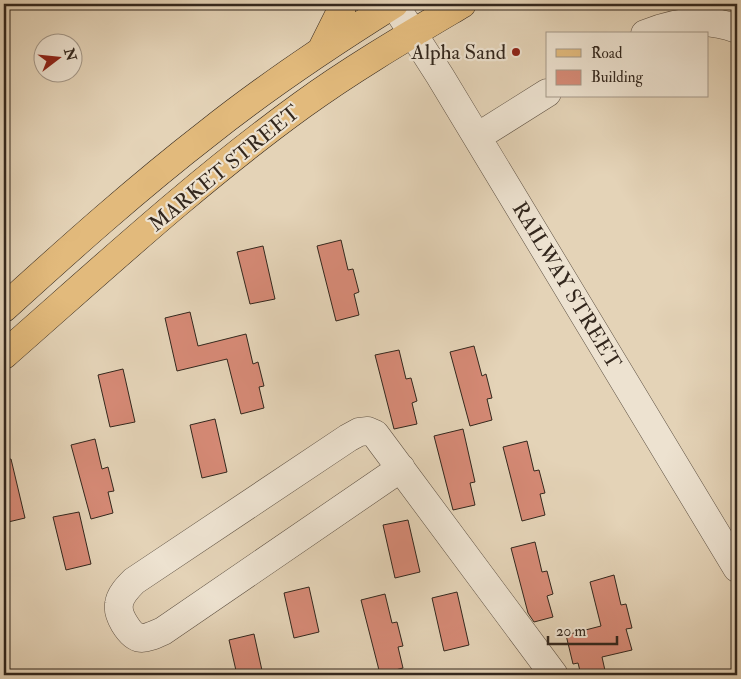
<svg xmlns="http://www.w3.org/2000/svg" width="741" height="679" viewBox="0 0 741 679" font-family="'IM FELL Double Pica',serif">
<style>
.building{fill:#d68a76;stroke:#33271d}
.lines{fill:none;stroke-linecap:round;stroke-linejoin:round}
.minor-casing{stroke:#5f5244;stroke-width:29}
.major-casing{stroke:#33271d;stroke-width:29}
.minor{stroke:#ede2d0;stroke-width:28}
.major{stroke:#e2ba7c;stroke-width:28}
.poi-dot{fill:#8f2418;stroke:#ede2d0;stroke-width:2}
.labels{text-anchor:middle;stroke-width:4.5;stroke-linejoin:round;paint-order:stroke}
.poi-label{font-size:21px;fill:#33271d;stroke:#ede2d0;text-anchor:end}
.street-label{font-size:21px;fill:#33271d;stroke:#ede2d0}
</style>
<rect width="100%" height="100%" fill="#e4d3b7"/>
<filter id="stains"><feTurbulence type="fractalNoise" baseFrequency=".004" numOctaves="4"/><feColorMatrix values="0 0 0 0 .2 0 0 0 0 .09 0 0 0 0 .02 0 0 0 .5 -.17"/></filter>
<radialGradient id="worn" r=".72"><stop offset=".6" stop-color="#630" stop-opacity="0"/><stop offset="1" stop-color="#630" stop-opacity=".3"/></radialGradient>
<path class="building" d="M341 240 348 270 353 269 359 292 354 294 359 315 336 321 317 246Z
M263 246 275 299 250 304 237 252Z
M190 312 198 346 246 334 253 364 258 362 264 386 259 387 264 408 241 414 227 359 177 371 165 318Z
M474 346 482 376 486 374 492 398 487 399 492 420 470 426 450 352Z
M399 350 406 379 411 378 417 401 412 403 417 424 394 429 375 355Z
M123 369 135 422 110 427 98 375Z
M215 419 227 472 202 478 190 425Z
M463 429 475 482 470 483 475 505 453 510 434 436Z
M95 439 102 469 108 467 114 491 108 492 113 513 91 519 71 445Z
M527 441 534 471 539 470 545 493 540 494 545 515 522 521 503 447Z
M11 459 25 518 4 523V460Z
M79 512 91 564 66 570 53 517Z
M408 520 420 572 395 578 383 525Z
M535 542 542 572 547 571 553 594 547 596 553 617 534 622 528 613 511 548Z
M614 575 621 605 626 604 632 628 626 629 632 650 602 657 606 675H581L578 663 573 664 566 635 601 626 590 582Z
M309 587 319 632 294 638 284 593Z
M457 592 469 645 444 651 432 598Z
M385 594 392 623 397 622 403 646 398 647 403 668 380 674 361 600Z
M254 634 263 675H237L229 640Z"/>
<g class="lines">
<defs>
<path id="minor" d="M394 4 440 76 737 568
M645 34C675 22 707 17 737 29
M477 137 547 93
M401 468 163 631C143 640 136 643 124 623 121 618 118 610 119 604 120 595 128 587 134 581L348 438 359 432 368 431 375 434 554 675"/>
<path id="major" d="M322 49 338 17 343 4
M4 308C70 248 137 188 208 133 267 86 330 44 394 4
M4 355C101 270 197 181 302 105 353 68 408 36 462 4"/>
</defs>
<use href="#minor" class="minor-casing"/>
<use href="#major" class="major-casing"/>
<use href="#minor" class="minor"/>
<use href="#major" class="major"/>
</g>
<circle class="poi-dot" cx="516" cy="52" r="5"/>
<g class="labels">
<g class="poi-label">
<text x="506" y="59">Alpha Sand</text>
</g>
<g class="street-label">
<text transform="translate(224 168) rotate(-39)" y="7">MARKET STREET</text>
<text transform="translate(567 285) rotate(59)" y="7">RAILWAY STREET</text>
</g>
</g>
<rect width="741" height="679" fill="none" stroke="#e4d3b7" stroke-width="20"/>
<rect x="5" y="5" width="731" height="669" fill="none" stroke="#33271d" stroke-width="2.5"/>
<rect x="10" y="10" width="721" height="659" fill="none" stroke="#33271d"/>
<rect x="546" y="32" width="162" height="65" fill="#ede2d0" stroke="#a39788"/>
<rect x="556" y="49" width="25" height="8" fill="#e2ba7c" stroke="#a39788"/>
<text x="591" y="58" font-size="15" fill="#33271d">Road</text>
<rect x="556" y="70" width="25" height="15" fill="#d68a76" stroke="#a39788"/>
<text x="591" y="82" font-size="15" fill="#33271d">Building</text>
<g transform="translate(58 58) rotate(74)"><circle r="24" fill="#ede2d0" stroke="#a39788"/>
<path d="M0-4L9 19L0 12L-9 19Z" fill="#8f2418"/>
<text y="-8" font-size="14" font-weight="bold" text-anchor="middle" fill="#33271d">N</text>
</g>
<path d="M548 636v8h69v-8" fill="none" stroke="#33271d" stroke-width="2.5"/>
<text x="556" y="636" font-size="15" fill="#33271d" stroke="#ede2d0" stroke-width="4" paint-order="stroke">20 m</text>
<rect width="100%" height="100%" filter="url(#stains)"/>
<rect width="100%" height="100%" fill="url(#worn)"/>
</svg>
